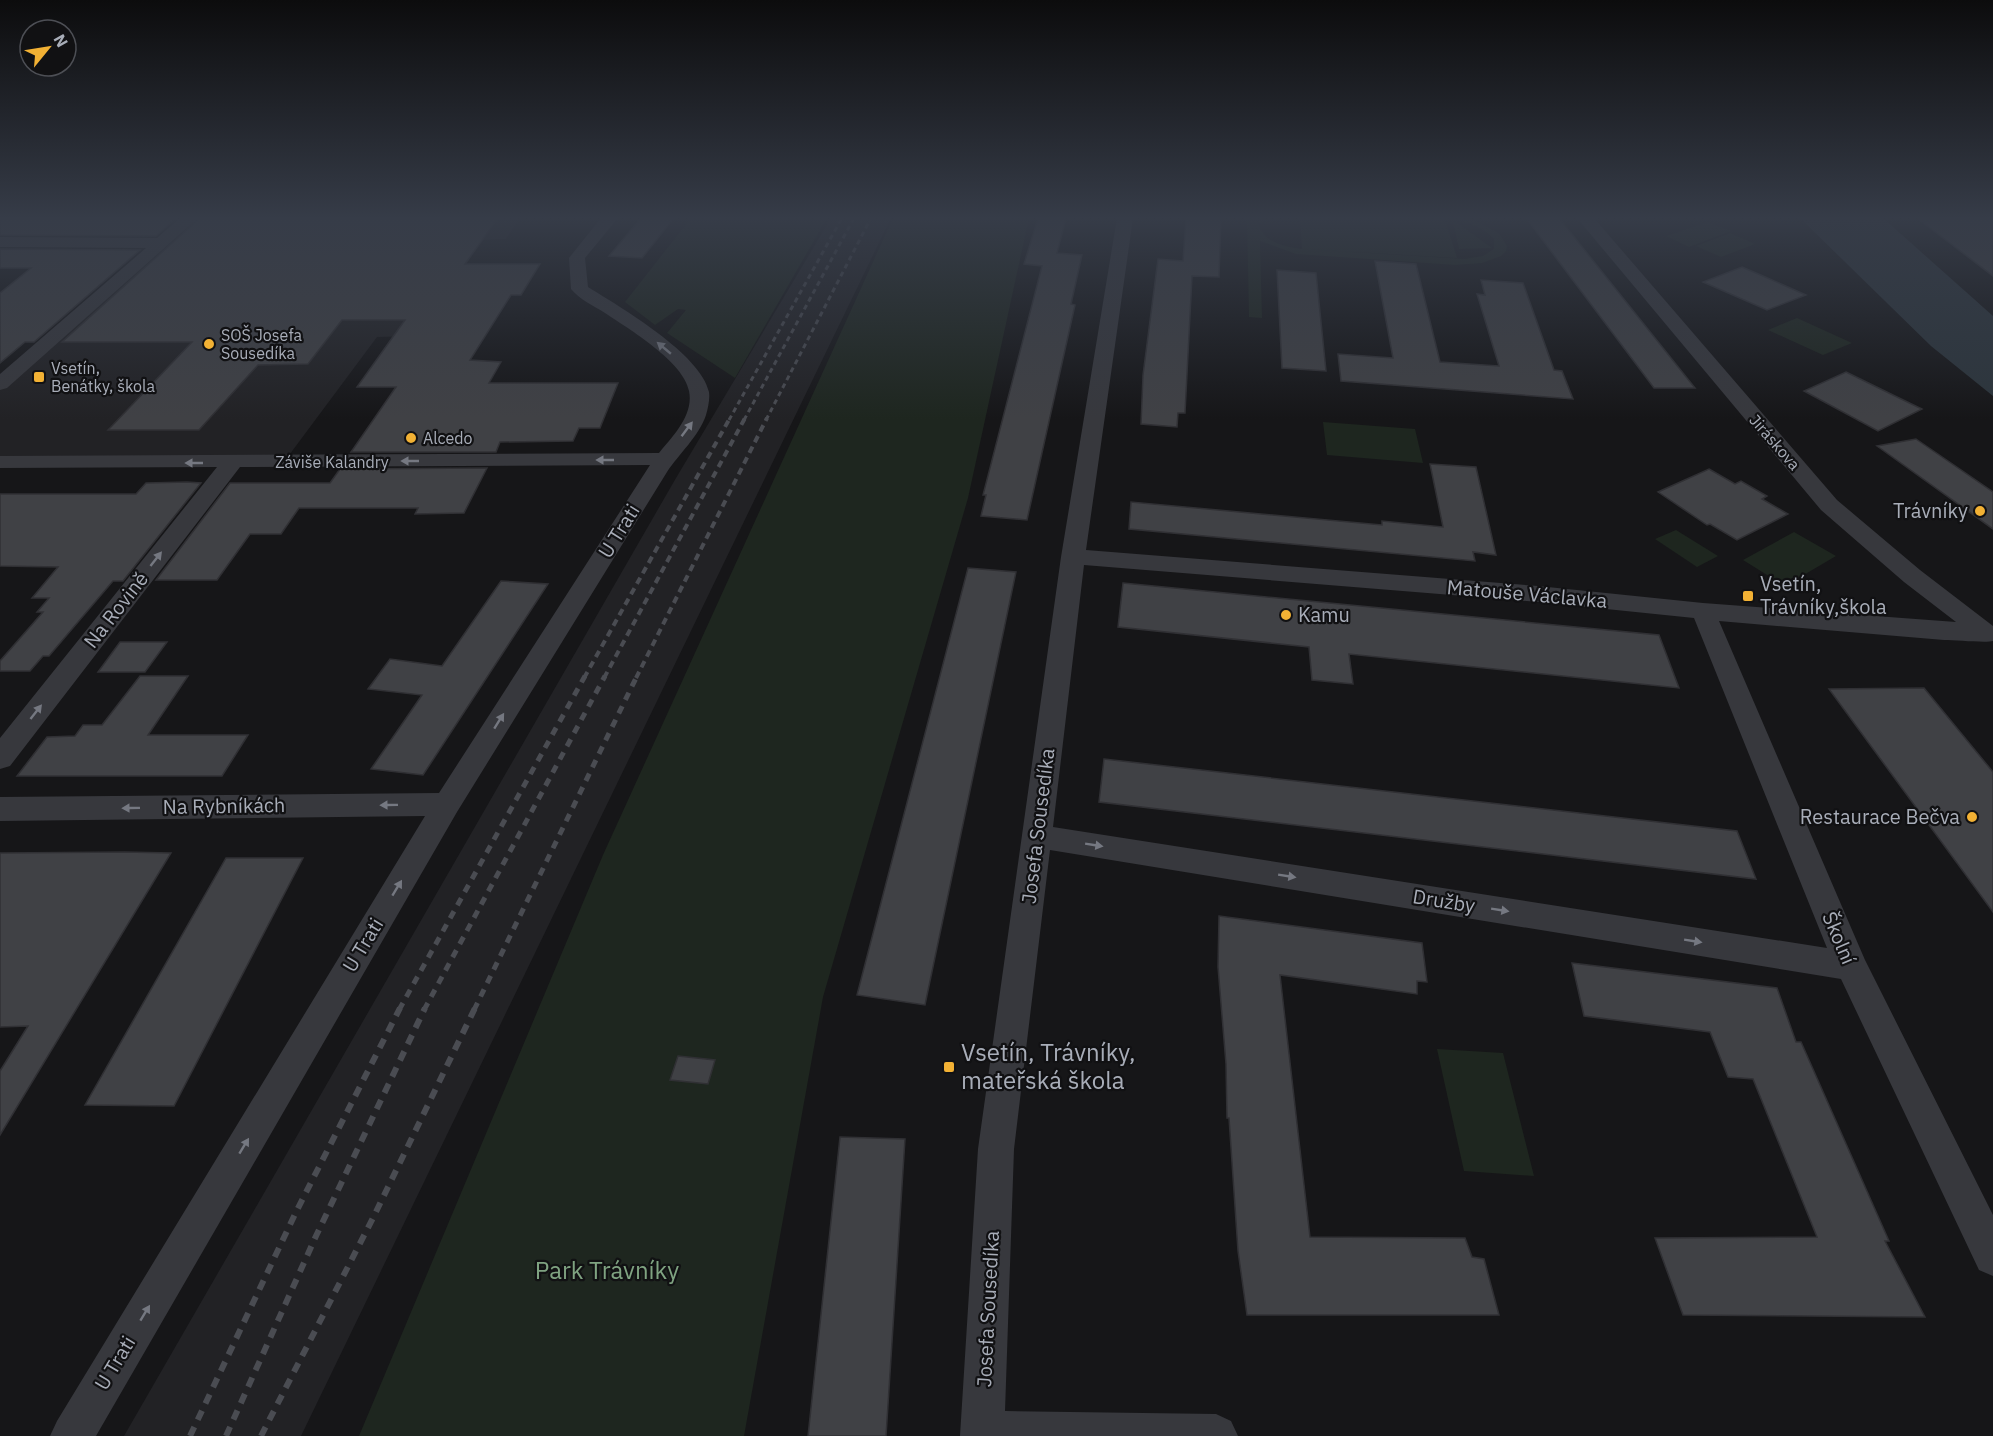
<svg xmlns="http://www.w3.org/2000/svg" width="1993" height="1436" viewBox="0 0 1993 1436" font-family="'IBM Plex Sans',sans-serif">
<style>
.built{fill:#222225}
.green{fill:#1e261f;fill-rule:evenodd}
.water{fill:#2c353c}
.building{fill:#404145;stroke:#303034;stroke-width:1.5}
.lines{fill:none;stroke-linecap:round;stroke-linejoin:round}
.street{fill:#37383d;fill-rule:evenodd}
.rail-far3{stroke:#4a4c52;stroke-width:3;stroke-dasharray:5 4;stroke-linecap:butt}
.rail-far2{stroke:#4a4c52;stroke-width:4;stroke-dasharray:7 5;stroke-linecap:butt}
.rail-far1{stroke:#4a4c52;stroke-width:5;stroke-dasharray:8 7;stroke-linecap:butt}
.rail{stroke:#4a4c52;stroke-width:6;stroke-dasharray:10 8;stroke-linecap:butt}
.oneway{fill:#757881}
.poi-dot{fill:#f2b134;stroke:#111113;stroke-width:2}
.labels{text-anchor:middle;stroke-width:4.5;stroke-linejoin:round;paint-order:stroke}
.far-poi-label{font-size:16px;fill:#a8adb8;stroke:#111113;text-anchor:start}
.far-street-label{font-size:16px;fill:#a8adb8;stroke:#111113}
.poi-label{font-size:20px;fill:#a8adb8;stroke:#111113;text-anchor:end}
.street-label{font-size:20px;fill:#a8adb8;stroke:#111113}
.near-poi-label{font-size:24px;fill:#a8adb8;stroke:#111113;text-anchor:start}
.near-park-label{font-size:24px;fill:#7fa381;stroke:#111113}
</style>
<rect width="100%" height="100%" fill="#161618"/>
<path class="built" d="M190 218H520L506 239 482 240 419 336 377 337 284 462H0V386Z
M831 218H891L301 1436H124L676 478Z"/>
<path class="green" d="M691 218H827L735 378 667 333 686 310 678 309 655 325 625 302Z
M893 218H1029L968 498 823 997 744 1436H359L603 855Z
M1247 218H1263L1259 225C1264 243 1286 247 1302 249L1300 218H1469L1499 233 1507 246 1506 251 1501 256 1482 263 1455 265 1296 254 1260 241 1262 318 1249 317ZM1445 219C1462 219 1482 226 1494 239V249L1483 256 1464 259 1304 249 1457 258Z
M1453 222H1456L1492 248 1459 249Z
M1708 222 1731 231 1689 247 1666 236Z
M1730 233 1755 244 1721 257 1696 246Z
M1797 318 1852 343 1823 355 1768 330Z
M1323 422 1415 429 1423 463 1327 455Z
M1676 530 1718 556 1697 567 1655 539Z
M1794 532 1836 556 1785 586 1743 560Z
M1437 1049 1503 1053 1534 1176 1464 1171Z"/>
<path class="water" d="M1800 218H1883L1993 316V396L1931 346Z"/>
<path class="building" d="M0 218H176L156 236 0 235Z
M200 218H498L465 264H540L521 295H511L470 360 501 362 489 383H618L600 428H579L573 441 500 442 496 452H351L396 387H357L405 320H342L308 364 258 365 199 430H108L192 342H62Z
M641 218H674L642 258 609 256Z
M1038 218H1066L1057 253 1082 255 1071 304 1075 305 1027 520 981 516 986 495H983L1042 266 1024 264Z
M1186 218H1221L1219 277 1192 276 1185 413H1178L1177 427 1141 424 1143 375 1158 259 1183 261Z
M1526 218H1559L1695 388H1654Z
M1917 218H1993V276Z
M0 249 140 250 34 342H25L0 363V293L31 268H0Z
M1375 261 1416 264 1440 362 1499 366 1477 294 1485 295 1481 280 1523 283 1554 370 1562 371 1573 399 1341 381 1338 354 1393 358Z
M1742 267 1763 276 1806 295 1767 310 1703 282Z
M1277 270 1316 273 1326 371 1282 368Z
M1846 372 1895 396 1922 409 1878 431 1804 391Z
M1916 439 1993 492V529L1877 446Z
M1430 464 1476 467 1496 555 1473 552 1475 561 1129 529 1131 502 1382 525V521L1443 527Z
M487 468 464 513 415 514 418 508H299L281 534H250L217 580H156L230 483H330L340 469Z
M1709 469 1735 484 1741 481 1767 496 1762 499 1788 514 1737 540 1710 524 1707 525 1658 492Z
M187 482 201 483 123 581H113L49 656H43L30 671H0V661L43 612H37L49 598H32L58 567 0 566V494H136L146 483Z
M968 568 1016 572 925 1005 857 995Z
M501 581 548 584 423 775 371 769 422 695 368 689 390 659 442 666Z
M1123 583 1659 635 1679 688 1349 654 1353 684 1312 680 1309 647 1118 627Z
M120 642H167L145 672H98Z
M140 676H188L148 735H248L222 776H17L47 737 75 736 83 725H102Z
M1924 688 1993 772V912L1829 689Z
M1104 759 1737 831 1756 879 1099 802Z
M125 852 171 853 0 1135V1071L28 1026 0 1027V853Z
M226 858H303L174 1106 85 1105Z
M1219 916 1422 943 1427 982 1417 981V994L1280 975 1310 1237 1465 1238 1472 1257 1484 1259 1499 1315H1247L1238 1251 1229 1118H1227L1226 1064 1218 967Z
M1572 963 1777 988 1796 1042H1801L1889 1241H1885L1925 1317 1683 1315 1655 1238 1817 1237 1753 1079 1728 1077 1710 1032 1584 1016Z
M678 1056 715 1060 708 1084 670 1080Z
M840 1137 905 1139 886 1436H808Z"/>
<g class="lines">
<path class="street" d="M180 218H198L7 388 0 390V374L146 248 0 247V237L157 238Z
M601 218H618L585 258 588 287C620 307 701 354 709 392 710 399 708 408 706 415 699 436 679 454 667 472L457 812 96 1436H50L57 1421 425 816 0 821V797L439 793 650 465 240 467 10 766 0 769V738L217 467 0 468V456L659 453C673 436 694 415 689 391 684 362 629 329 605 313 594 306 579 299 571 289L569 258Z
M1117 218H1133L1086 550 1538 586 1703 603 1956 622 1904 582 1821 510 1577 218H1594L1837 500 1920 570 1993 626V641C1986 643 1955 640 1944 640L1719 621 1865 960 1993 1215V1276L1979 1270 1841 979 1050 850 1014 1149 1005 1411 1216 1414 1231 1421 1238 1436H960L978 1149 1061 557ZM1084 565 1538 602 1694 618 1827 948 1053 827Z"/>
<path class="rail-far3" d="M729 420 842 218
M744 420 854 218
M766 420 871 218"/>
<path class="rail-far2" d="M584 678 730 418
M604 678 745 418
M636 678 767 418"/>
<path class="rail-far1" d="M399 1010 585 676
M424 1010 605 676
M474 1010 637 676"/>
<path class="rail" d="M190 1436 296 1212 400 1008
M226 1436 316 1236 425 1008
M261 1436 373 1218 475 1008"/>
</g>
<defs><path id="oneway-solid" d="M-6-.8H1V-3.2L6.5 0L1 3.2V.8H-6Z" transform="scale(1.5)"/></defs>
<g class="oneway">
<use href="#oneway-solid" transform="translate(664 348) rotate(-140)"/>
<use href="#oneway-solid" transform="translate(687 429) rotate(-53)"/>
<use href="#oneway-solid" transform="translate(605 460) rotate(180)"/>
<use href="#oneway-solid" transform="translate(410 461) rotate(180)"/>
<use href="#oneway-solid" transform="translate(194 463) rotate(-180)"/>
<use href="#oneway-solid" transform="translate(156 559) rotate(-52)"/>
<use href="#oneway-solid" transform="translate(36 712) rotate(-52)"/>
<use href="#oneway-solid" transform="translate(499 721) rotate(-58)"/>
<use href="#oneway-solid" transform="translate(389 805) rotate(179)"/>
<use href="#oneway-solid" transform="translate(131 808) rotate(179)"/>
<use href="#oneway-solid" transform="translate(1094 845) rotate(9)"/>
<use href="#oneway-solid" transform="translate(1287 876) rotate(9)"/>
<use href="#oneway-solid" transform="translate(397 888) rotate(-59)"/>
<use href="#oneway-solid" transform="translate(1500 910) rotate(9)"/>
<use href="#oneway-solid" transform="translate(1693 941) rotate(9)"/>
<use href="#oneway-solid" transform="translate(244 1146) rotate(-59)"/>
<use href="#oneway-solid" transform="translate(145 1313) rotate(-59)"/>
</g>
<linearGradient id="sky" x2="0" y2="1"><stop stop-color="#0c0c0d"/><stop offset="0.52" stop-color="#363c48"/><stop offset="1" stop-color="#363c48" stop-opacity="0"/></linearGradient>
<rect width="1993" height="419" fill="url(#sky)"/>
<g class="poi-dot">
<circle cx="209" cy="344" r="6"/>
<rect x="33" y="371" width="12" height="12" rx="3"/>
<circle cx="411" cy="438" r="6"/>
<circle cx="1980" cy="511" r="6"/>
<rect x="1742" y="590" width="12" height="12" rx="3"/>
<circle cx="1286" cy="615" r="6"/>
<circle cx="1972" cy="817" r="6"/>
<rect x="943" y="1061" width="12" height="12" rx="3"/>
</g>
<g class="labels">
<g class="far-poi-label">
<text x="221" y="341">SOŠ Josefa<tspan x="221" dy="18">Sousedíka</tspan></text>
<text x="51" y="374">Vsetín,<tspan x="51" dy="18">Benátky, škola</tspan></text>
<text x="423" y="444">Alcedo</text>
</g>
<g class="far-street-label">
<text transform="translate(1775 442) rotate(49)" y="6">Jiráskova</text>
<text x="332" y="468">Záviše Kalandry</text>
</g>
<g class="poi-label">
<text x="1968" y="518">Trávníky</text>
<text x="1760" y="591" text-anchor="start">Vsetín,<tspan x="1760" dy="23">Trávníky,škola</tspan></text>
<text x="1298" y="622" text-anchor="start">Kamu</text>
<text x="1960" y="824">Restaurace Bečva</text>
</g>
<g class="street-label">
<text transform="translate(619 531) rotate(-58)" y="7">U Trati</text>
<text transform="translate(1527 594) rotate(5)" y="7">Matouše Václavka</text>
<text transform="translate(116 610) rotate(-52)" y="7">Na Rovině</text>
<text transform="translate(224 806) rotate(-1)" y="7">Na Rybníkách</text>
<text transform="translate(1038 826) rotate(-83)" y="7">Josefa Sousedíka</text>
<text transform="translate(1444 901) rotate(9)" y="7">Družby</text>
<text transform="translate(1839 938) rotate(67)" y="7">Školní</text>
<text transform="translate(363 945) rotate(-59)" y="7">U Trati</text>
<text transform="translate(988 1309) rotate(-87)" y="7">Josefa Sousedíka</text>
<text transform="translate(115 1363) rotate(-59)" y="7">U Trati</text>
</g>
<g class="near-poi-label">
<text x="961" y="1061">Vsetín, Trávníky,<tspan x="961" dy="28">mateřská škola</tspan></text>
</g>
<g class="near-park-label">
<text x="607" y="1279">Park Trávníky</text>
</g>
</g>
<g transform="translate(48 48) rotate(60)"><circle r="28" fill="#111113" stroke="#4d4f55" stroke-width="1.5"/>
<path d="M0-4.5L10 22L0 15L-10 22Z" fill="#f2b134"/>
<text y="-9" font-size="16" font-weight="bold" text-anchor="middle" fill="#a8adb8">N</text>
</g>
</svg>
